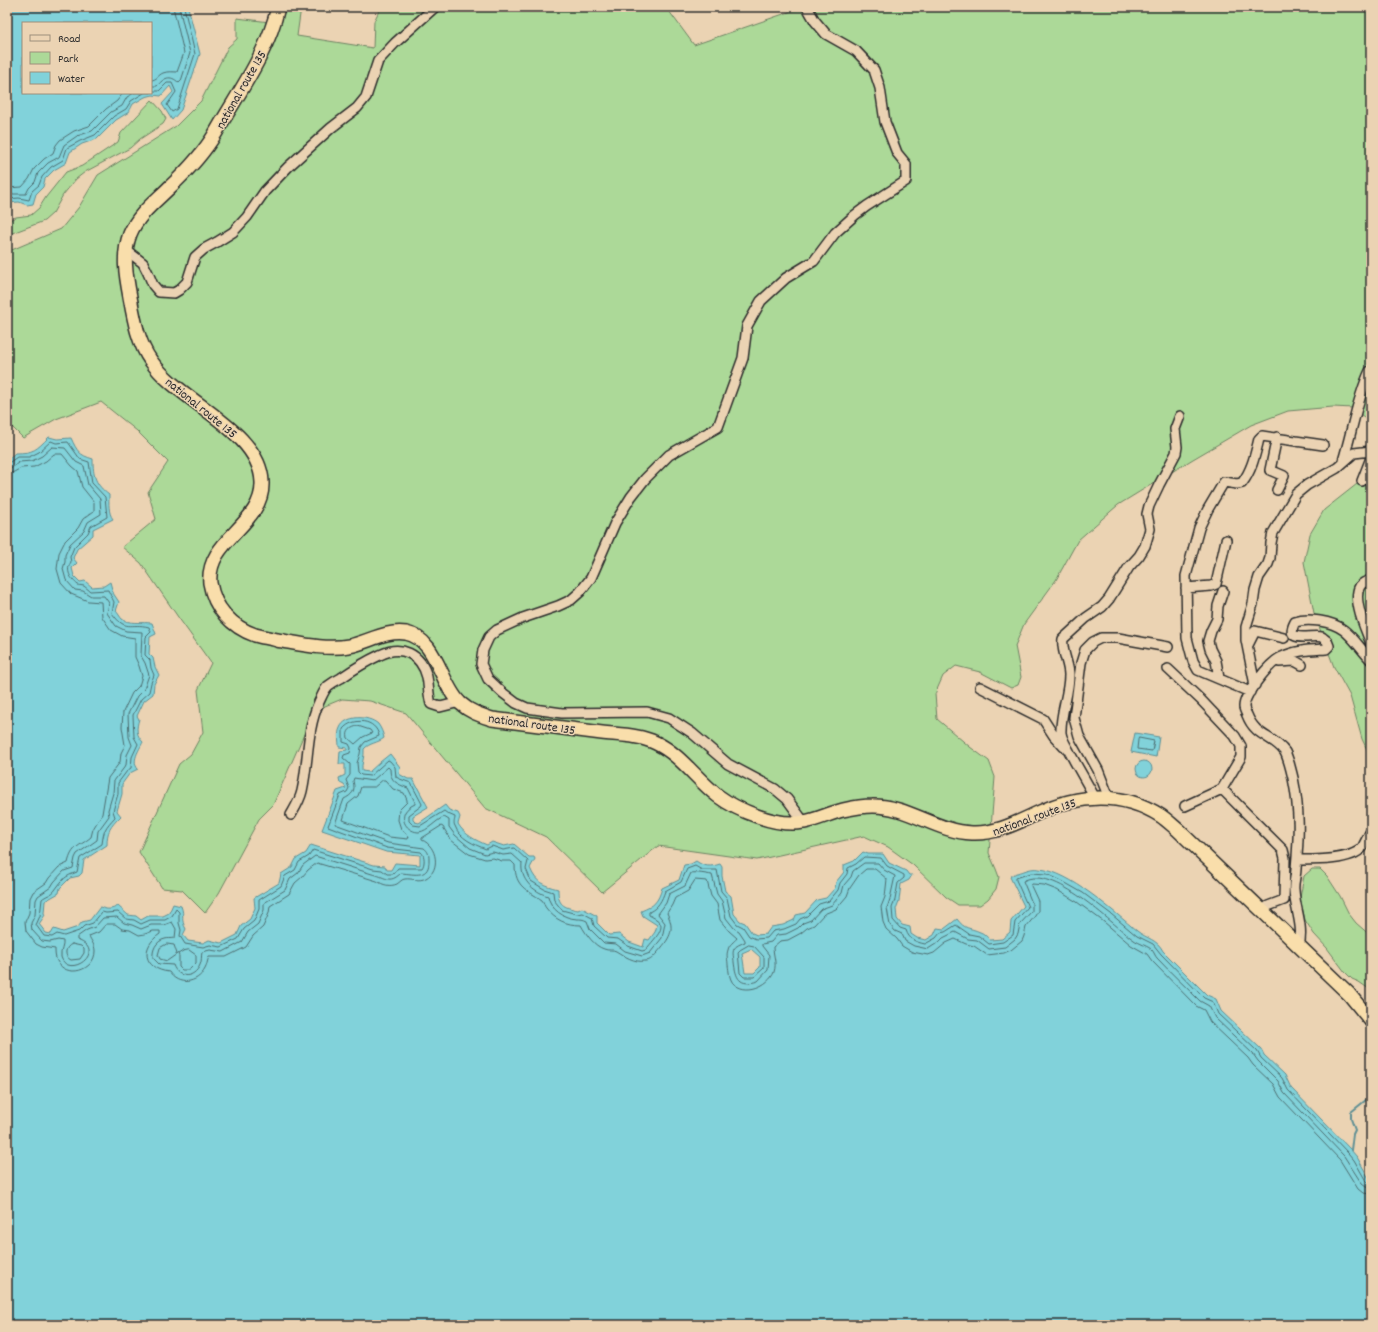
<svg xmlns="http://www.w3.org/2000/svg" width="1378" height="1332" viewBox="0 0 1378 1332" font-family="Dekko,sans-serif">
<style>
.green{fill:#acd998;stroke:#6c8262}
.water{fill:#81d2da;stroke:#5f8f94;fill-rule:evenodd}
.lines{fill:none;stroke-linecap:round;stroke-linejoin:round}
.shore{stroke:#4d6e71;stroke-width:1}
.stream{stroke:#5f8f94;stroke-width:2}
.minor-casing{stroke:#2b2b2b;stroke-width:12}
.highway-casing{stroke:#2b2b2b;stroke-width:16}
.minor{stroke:#ebd3b3;stroke-width:9}
.highway{stroke:#f9deab;stroke-width:13}
.labels{text-anchor:middle;stroke-width:3;stroke-linejoin:round;paint-order:stroke}
.street-label{font-size:13px;fill:#2b2b2b;stroke:#ebd3b3}
</style>
<rect width="100%" height="100%" fill="#ebd3b3"/>
<filter id="ink" filterUnits="userSpaceOnUse"><feTurbulence type="fractalNoise" baseFrequency=".025" numOctaves="2"/><feDisplacementMap in="SourceGraphic" scale="8" xChannelSelector="R" yChannelSelector="G"/><feConvolveMatrix kernelMatrix="1 2 1 2 8 2 1 2 1" color-interpolation-filters="sRGB"/></filter>
<g filter="url(#ink)">
<path class="green" d="M283 7H301L297 36 373 48 374 21 381 7H666L694 45 795 10 818 7H1371V423L1353 408 1333 407 1288 411 1251 425 1193 459 1118 505 1078 540 1056 580 1024 624 1015 646 1021 677 1018 685 1011 688 980 672 956 666 943 676 935 694 937 719 970 747 989 761 995 777 989 853 996 869 999 877 996 889 988 899 980 905H958L946 897 913 865 888 847 864 836 757 860 658 846 602 892 546 837 485 808 406 713 370 701 342 699 325 706 314 716 305 732 273 805 259 819 219 893 205 913 182 890 162 888 139 852 179 764 191 754 203 732 198 690 211 663 178 617 141 563 122 547 156 519 148 492 168 462 137 431 101 402 56 419 23 438 7 422V252L61 229 79 207 98 175 176 126 201 101 228 47 237 39V18L278 23Z
M152 100 162 111 166 119 163 124 140 139 130 148 85 172 76 179 63 195 53 213 44 221 7 235V221L16 217 31 215 39 208 46 197 66 172 82 166 118 142 121 133Z
M1371 473V758L1362 739 1350 696 1334 667 1314 613 1304 562 1310 534 1324 510Z
M1312 869H1320L1327 876 1340 896 1349 914 1356 923 1371 936V989H1369L1359 982 1352 979 1345 972 1327 948 1314 934 1305 920 1300 898 1304 876Z"/>
<path class="water" d="M7 7H188L200 54 181 110 172 120 162 104 173 92 170 86 161 96 153 95 145 97 133 104 129 112 116 120 97 139 82 144 70 152 66 163 54 170 45 179 43 187 36 194 33 204 27 205 19 202 7 203ZM23 23H151V93H23Z
M49 437 57 439 71 438C77 451 79 455 93 459 93 476 95 484 109 495 109 503 108 513 113 519L93 529V535L77 549 73 558 77 563 72 568 74 576 80 582 85 581 92 587 104 586 110 582 113 593 119 602 116 611C118 613 120 617 122 619 127 624 144 622 152 623L156 634 150 637 149 654 153 658 155 667 159 675 154 684 153 694 144 701 137 716 139 719C136 729 136 735 143 742 139 750 131 761 138 769L130 773 122 784V794L117 811 121 816C110 827 107 831 107 845L84 860 82 873 79 876 70 878 60 888 59 893 45 901 44 913 45 915 39 924 46 933 51 934 54 929 63 932 78 927 82 922 90 920 100 907C107 910 111 910 118 906L128 915 136 916 141 920 148 916H163L169 913 173 904 181 906C185 916 180 919 186 929L183 935 188 941 203 943 209 940 221 943 237 935 241 926 250 919 255 908 254 898 279 883 281 874 292 867 296 859 306 853 311 845 374 865 385 866 387 870H391L395 863 420 865V855L386 852 322 830 337 791 346 788 344 785 340 783 339 778 345 775V764H339L340 751 347 750V748L339 747C339 741 337 734 340 728 345 715 368 715 378 724 381 728 383 733 384 738 378 743 369 743 364 749 365 757 361 763 362 771L369 772 380 762 390 754 400 767 399 774 408 779H413L428 807 413 816V820L415 822 419 823 445 805 449 810 458 813 460 817 458 824C465 835 475 840 487 845L492 842 504 846 514 844 529 857H534L535 859 530 868C536 883 543 885 558 889 558 905 563 907 578 910L582 908 597 916V923L609 935 619 934 629 942 643 947 645 939 649 940 655 932 657 925 643 916 641 911C654 906 658 902 662 888L679 880 684 865 691 864 696 861C704 867 711 867 720 864L722 867V876L725 891 731 896 734 914 740 921 745 923 752 933 757 935 766 934 771 927 783 925 794 920 796 915 805 913 817 900 826 898 835 888 836 882 844 872V865L854 861 863 852 868 854H883L889 863 906 871 909 875H912L909 880 901 884 899 901 896 909 897 919 902 925 910 927 911 934 917 938 926 940 934 935 937 928 944 929 957 919C965 930 969 927 980 932 984 933 987 937 990 940L1002 939 1010 932 1011 921 1024 906 1010 877C1014 873 1019 873 1024 871 1029 869 1034 868 1039 869 1070 871 1114 912 1137 931 1147 939 1157 939 1163 951L1207 995 1216 999 1221 1011 1261 1049 1264 1055 1285 1075 1291 1088 1351 1150 1357 1157 1371 1182V1325H7V460L15 453C34 453 36 450 49 437ZM751 949 760 957V967L754 973H745L742 953Z
M1135 733 1159 737 1156 757 1131 752Z
M1136 769a8 8 0 1 1 16 0a8 8 0 1 1-16 0Z"/>
<g class="lines">
<path class="shore" d="M151 80C157 80 158 75 163 73 168 71 173 72 177 72L184 53 173 7
M151 86H157C164 78 170 74 179 83L181 81 190 53 179 7
M151 91H159L167 83H172L176 92 167 105 172 112 177 109 195 54 184 7
M7 188 22 187 29 179 34 169 44 159 53 153 56 145 60 140 74 131 89 126 106 109 117 101 123 93
M7 194H26L29 188 35 182 38 173 48 163 59 157 64 145 77 136 92 131 111 112 122 106 127 97 134 93
M7 199 19 198 29 200 32 191 39 185 42 177 51 167 63 160 67 148 80 141 95 135 114 116 126 109 131 101 144 93
M7 463 10 462 17 457H29L39 452 51 441 56 443 68 442 80 459 89 462 92 483 105 497 107 517 91 526 88 533 74 547 70 557 71 562C65 571 71 579 78 585L84 586 90 591 108 590 114 602 112 613C126 633 130 622 149 627L151 632 146 637 145 655 150 660 151 668 154 675 151 683 149 692 141 699 133 715 134 737 138 744 132 757 131 768 127 771 118 783V794L113 811 115 817C105 828 104 829 102 844L80 858 77 872C64 877 64 878 55 890 53 894 45 896 42 899L40 916 36 925 44 936 52 937 57 934 64 936 79 931 84 926 93 923 102 912 106 913 118 912 126 919 134 920 141 924 150 920H165L172 916 176 909 179 912V923L181 930 180 936 185 944 203 947 210 945 221 947 238 939 244 929 254 921 259 909V900L281 886 285 876 295 870 299 862 309 856 313 850 373 869 382 870 387 874H393L398 868H422C425 864 425 855 421 852L387 848 328 826 340 795 347 792 349 788 346 780 350 775V764L343 758 344 755 350 753 351 748 349 744 343 742V729C353 717 376 719 379 736L365 742 361 747 360 754 357 763 358 772 361 775 370 776 388 760 390 761 395 767 396 777 400 779 411 783 422 804 421 806 409 815V821L413 825 420 826 444 811 448 814 455 817C455 820 453 823 455 826 459 838 475 845 486 849L492 846 503 850 514 848 528 861 526 869 531 881 544 889 553 892 554 900 562 910 577 914 583 913 592 918 594 926 607 938 618 939 628 946 642 951 646 950C649 944 665 931 660 923 658 919 652 917 649 915V912C658 908 662 900 665 891L681 882 687 869 695 866 702 870H717L721 891 727 898 731 916 737 924 743 927 749 936 756 939 767 938 773 931 784 929 796 924 800 919 807 916 819 904 829 901 838 890 840 883 847 874 848 868 856 864 864 857 881 858 887 866 904 875V878L898 883 895 900 892 908 893 920 900 928 906 930C909 940 916 942 925 944L936 938 940 933 945 932 956 925 969 934 979 936 989 944 1003 942 1013 935 1015 922 1028 907 1016 880V878L1031 873 1047 874 1062 881 1083 893 1111 914 1137 936 1153 944 1161 954 1204 998 1213 1002 1218 1014 1257 1051 1261 1058 1282 1078 1288 1090 1348 1153 1354 1160 1366 1181 1371 1183
M7 468 13 467 19 462 32 461 42 456 52 447 65 448 76 462 84 466 88 485 100 499 101 514 88 522 84 531 70 544 65 555V562L63 569 66 580 75 590 83 591 91 596H104L109 603 107 613 116 626 126 631 142 632 141 656 145 663 149 675 144 689 137 696 128 714 129 737 132 745 127 755 126 765 114 781 113 793 108 810 109 816 98 831 97 840 77 854 75 858 73 868 64 871 54 882 51 887 38 896 36 900 35 915 31 923 32 930 42 941 50 942 58 940 63 941C64 946 60 951 61 957 68 980 109 951 77 940V937L87 930 95 927 103 918 117 917 124 923 132 925 141 929 151 925H164L172 922 176 929 175 938C171 939 168 938 165 939 156 941 152 950 153 958L159 964 173 965C178 979 194 979 200 965 202 961 201 956 202 952L210 950 223 952 242 942 248 932 258 924 264 910V903L285 890 290 879 298 873 303 865 315 856 372 874C385 876 389 885 401 873 415 874 430 879 429 859 429 854 428 851 424 848L388 843 335 824 344 799C352 795 356 791 353 781L354 778 372 781 388 767 390 769C390 781 397 784 408 788L415 802V804C411 806 407 808 405 812 400 822 409 832 419 832 428 831 436 820 444 817L449 820V827L455 835 470 848 485 854 493 852 503 855 512 854 522 863C520 880 533 891 548 896 551 910 563 918 577 919 581 919 583 919 587 921L590 929 604 943 616 944 625 951 642 956 650 953 662 938 665 923 658 914 666 903 669 894 685 886 691 873C696 872 706 874 712 875L717 894 722 901 726 918 734 928 739 931 745 940V942C741 944 736 945 734 949 732 953 734 958 734 962 736 978 739 987 758 981L768 970 769 955 762 946V944L771 942 777 935 786 934 798 928 803 923 811 920 821 909 832 905 842 893 844 885 851 877 853 871 864 863H878L884 870 895 876 890 899 887 908 889 920 890 925 895 931 902 934 905 941 914 946 928 949 939 942 943 938 955 932 968 939 977 940 989 949 1005 947 1015 939 1018 934 1020 924 1032 911V903L1023 881C1054 864 1110 923 1134 940 1138 943 1150 947 1152 950 1154 952 1155 956 1157 958 1171 973 1186 987 1200 1001L1209 1006 1215 1018 1253 1054 1258 1061 1278 1081 1284 1093 1344 1156 1362 1184 1366 1187 1371 1188
M7 474 14 472 21 468 34 467 46 461 54 454H62L72 466 78 471 82 487 94 502V511L83 519 78 528 65 541 59 553 57 569 61 583 71 594 88 601 101 602 102 617 111 630 122 636 135 638V657L139 666 142 676 139 686 132 693 123 712 122 727 125 745 121 753 120 762 108 778 102 814 93 829 91 837C79 847 72 846 68 863L59 867 49 878 46 883 33 892 30 898 29 913 25 922 26 931 36 944 42 947 55 949C55 953 55 957 57 961 66 979 95 971 95 951 95 945 91 941 89 936L99 932 106 924H115L122 929 130 930 139 935 145 934 153 931H160V934C140 947 143 969 169 972 178 986 197 984 205 969 207 966 207 961 209 957H226L246 947 253 936 263 927 269 913 270 906 289 894 295 883 302 877 308 870 317 863 377 881C383 885 390 887 397 884 400 882 402 879 405 879 412 878 419 882 426 878 441 870 437 846 422 840V838L441 826 443 827 451 840 469 854 485 859 493 858 502 861H511L515 865C515 887 527 890 542 900 544 902 544 906 546 908 555 920 566 925 581 925 586 934 594 946 604 949 608 951 613 949 616 951 624 956 635 963 645 961 651 961 653 957 657 953 669 939 676 931 667 913L672 905 675 898 688 891 695 880 707 881 711 896 717 904 720 920 729 931 737 938C734 942 729 944 728 950 726 955 728 960 728 965 729 971 729 978 733 983 745 996 769 986 774 972 777 963 773 955 773 947L780 941 788 940 801 933 807 928 814 925 824 914 836 909 847 896 850 888 859 875 866 869H875L887 879 885 897 881 907 883 922 886 929 897 939 902 946 912 952 928 955 934 953 946 943 955 939 966 944 974 946 987 955 1004 953 1011 950 1022 941 1024 936 1026 927 1035 916 1038 911V901L1031 886 1032 884 1044 885 1057 890 1077 902 1104 922 1131 945 1147 954 1152 961 1196 1006 1204 1010 1210 1022 1248 1058 1253 1065 1273 1084 1280 1097 1340 1160 1358 1189 1363 1193 1371 1194
M358 726 370 730 372 733 363 737 355 744 348 738C346 731 351 727 358 726Z
M1139 738 1154 741 1152 751 1137 749 1138 740Z
M383 780H385L393 789 404 793 407 800V802L399 810 398 820 401 829 409 836 408 839 389 837 343 820 348 804 358 796 361 787H374Z
M72 944 81 946 84 949V953L80 959 71 960C64 957 64 947 72 944Z
M167 944 174 945 177 954 167 961 160 959 158 955 160 948Z
M749 945 754 946 764 957V968L754 977H744L740 973 738 952 740 950Z
M189 950 196 955V963L189 970H182L179 967V956L178 954 183 951Z"/>
<path class="stream" d="M1351 1150 1353 1134 1355 1130 1351 1119V1112L1371 1096"/>
<defs>
<path id="minor" d="M126 250 143 263 148 273 153 285 159 292 174 293 179 290 187 282 195 257 204 249 217 242 233 232 247 217 265 191 288 167 331 128 357 108 366 97 378 61 395 43 435 7
M1343 461C1352 432 1357 398 1370 371
M1362 481 1371 458
M1277 490 1284 476 1270 470 1277 437
M1371 580C1367 581 1363 582 1360 586 1352 599 1365 629 1371 643
M1186 588 1211 586 1216 584 1226 540
M1248 645 1255 631 1284 638
M1279 662 1295 661 1302 665
M1168 669 1201 700 1235 736 1241 746V757L1222 789 1185 806
M1219 678 1216 661 1210 649 1208 641 1211 631 1217 619 1218 606 1223 591
M1255 685 1246 640V627L1253 604 1255 590 1259 577 1268 564 1270 558 1271 543 1273 533 1296 494 1307 485 1337 468 1354 453 1371 451
M980 687 1043 719 1054 736 1064 747
M1250 692 1198 670 1193 661 1187 638 1186 576 1199 528 1208 509 1224 482 1237 484 1242 483C1252 470 1255 455 1259 439L1262 436 1323 445
M1222 789 1283 850 1285 858 1284 900 1268 906 1262 911
M1095 798C1087 783 1078 768 1070 753 1067 747 1062 740 1061 733 1060 713 1069 695 1069 675 1069 663 1061 651 1063 639L1086 618 1102 607 1109 599 1129 567 1139 556 1145 546 1150 529 1147 514 1149 506 1159 485 1176 453 1177 447 1175 429 1180 416
M1109 798 1098 770 1079 736 1074 718 1081 663 1085 650 1093 642 1101 638H1118L1168 647
M291 815C295 808 300 800 302 791 309 760 306 731 319 702 322 696 324 690 328 686 332 683 337 680 341 678 354 669 367 661 380 655 401 644 421 654 427 677 429 686 428 694 431 704L440 707 460 702
M804 822 787 799 775 789 728 764 692 733 669 718 647 712 562 713 527 708 516 703 503 693 488 679 481 664 483 650 489 637 497 630 523 618 558 606 571 600 580 592 591 578 615 523 631 497 645 479 669 455 718 427 743 358 747 326 761 301 786 278 814 261 835 233 855 215 867 206 906 181V164L897 153 885 122 880 88 874 70 856 51 826 34 815 21 807 7
M1297 860C1313 860 1350 861 1362 848 1365 843 1368 836 1371 831
M1299 946C1304 926 1295 909 1294 890 1293 883 1296 876 1296 869 1299 835 1300 812 1293 778 1291 770 1289 760 1285 752 1273 735 1256 738 1247 715 1246 713 1244 709 1244 707 1244 694 1270 662 1282 657 1296 650 1311 650 1326 649L1329 646 1327 641C1326 640 1323 638 1322 637 1312 634 1283 645 1295 622 1304 619 1312 620 1320 621 1348 625 1353 641 1371 660"/>
<path id="highway" d="M278 7C268 53 238 93 215 134 203 154 188 170 171 186 156 201 138 214 130 234 122 255 126 276 130 297 134 319 138 343 151 361 179 402 260 430 262 482 264 525 206 539 210 583 212 595 217 606 225 615 233 624 243 631 255 635 262 637 270 638 277 640 301 644 325 650 349 646 369 642 385 630 406 633 437 639 440 684 460 703 470 712 480 715 492 719 529 724 565 728 602 733 620 735 640 735 656 743 681 755 696 779 718 796 730 805 743 811 757 816 771 821 789 825 804 822 817 820 830 813 843 810 852 808 863 806 872 806 907 805 937 832 972 833 996 834 1016 823 1038 813 1078 794 1122 791 1161 816 1167 820 1173 826 1178 830L1349 994 1371 1021"/>
</defs>
<use href="#minor" class="minor-casing"/>
<use href="#highway" class="highway-casing"/>
<use href="#minor" class="minor"/>
<use href="#highway" class="highway"/>
</g>
</g>
<g class="labels">
<g class="street-label">
<text transform="translate(240 89) rotate(-60)" y="5">national route 135</text>
<text transform="translate(202 407) rotate(39)" y="5">national route 135</text>
<text transform="translate(532 723) rotate(8)" y="5">national route 135</text>
<text transform="translate(1034 816) rotate(-20)" y="5">national route 135</text>
</g>
</g>
<rect width="1378" height="1332" fill="none" stroke="#ebd3b3" stroke-width="24"/>
<rect x="12" y="12" width="1354" height="1308" fill="none" stroke="#2b2b2b" stroke-width="1.5" filter="url(#ink)"/>
<rect x="22" y="22" width="130" height="72" fill="#ebd3b3" stroke="#9e907d"/>
<rect x="30" y="35" width="20" height="6" fill="#ebd3b3" stroke="#9e907d"/>
<text x="58" y="42" font-size="12" fill="#2b2b2b">Road</text>
<rect x="30" y="52" width="20" height="12" fill="#acd998" stroke="#9e907d"/>
<text x="58" y="62" font-size="12" fill="#2b2b2b">Park</text>
<rect x="30" y="72" width="20" height="12" fill="#81d2da" stroke="#9e907d"/>
<text x="58" y="82" font-size="12" fill="#2b2b2b">Water</text>
</svg>
